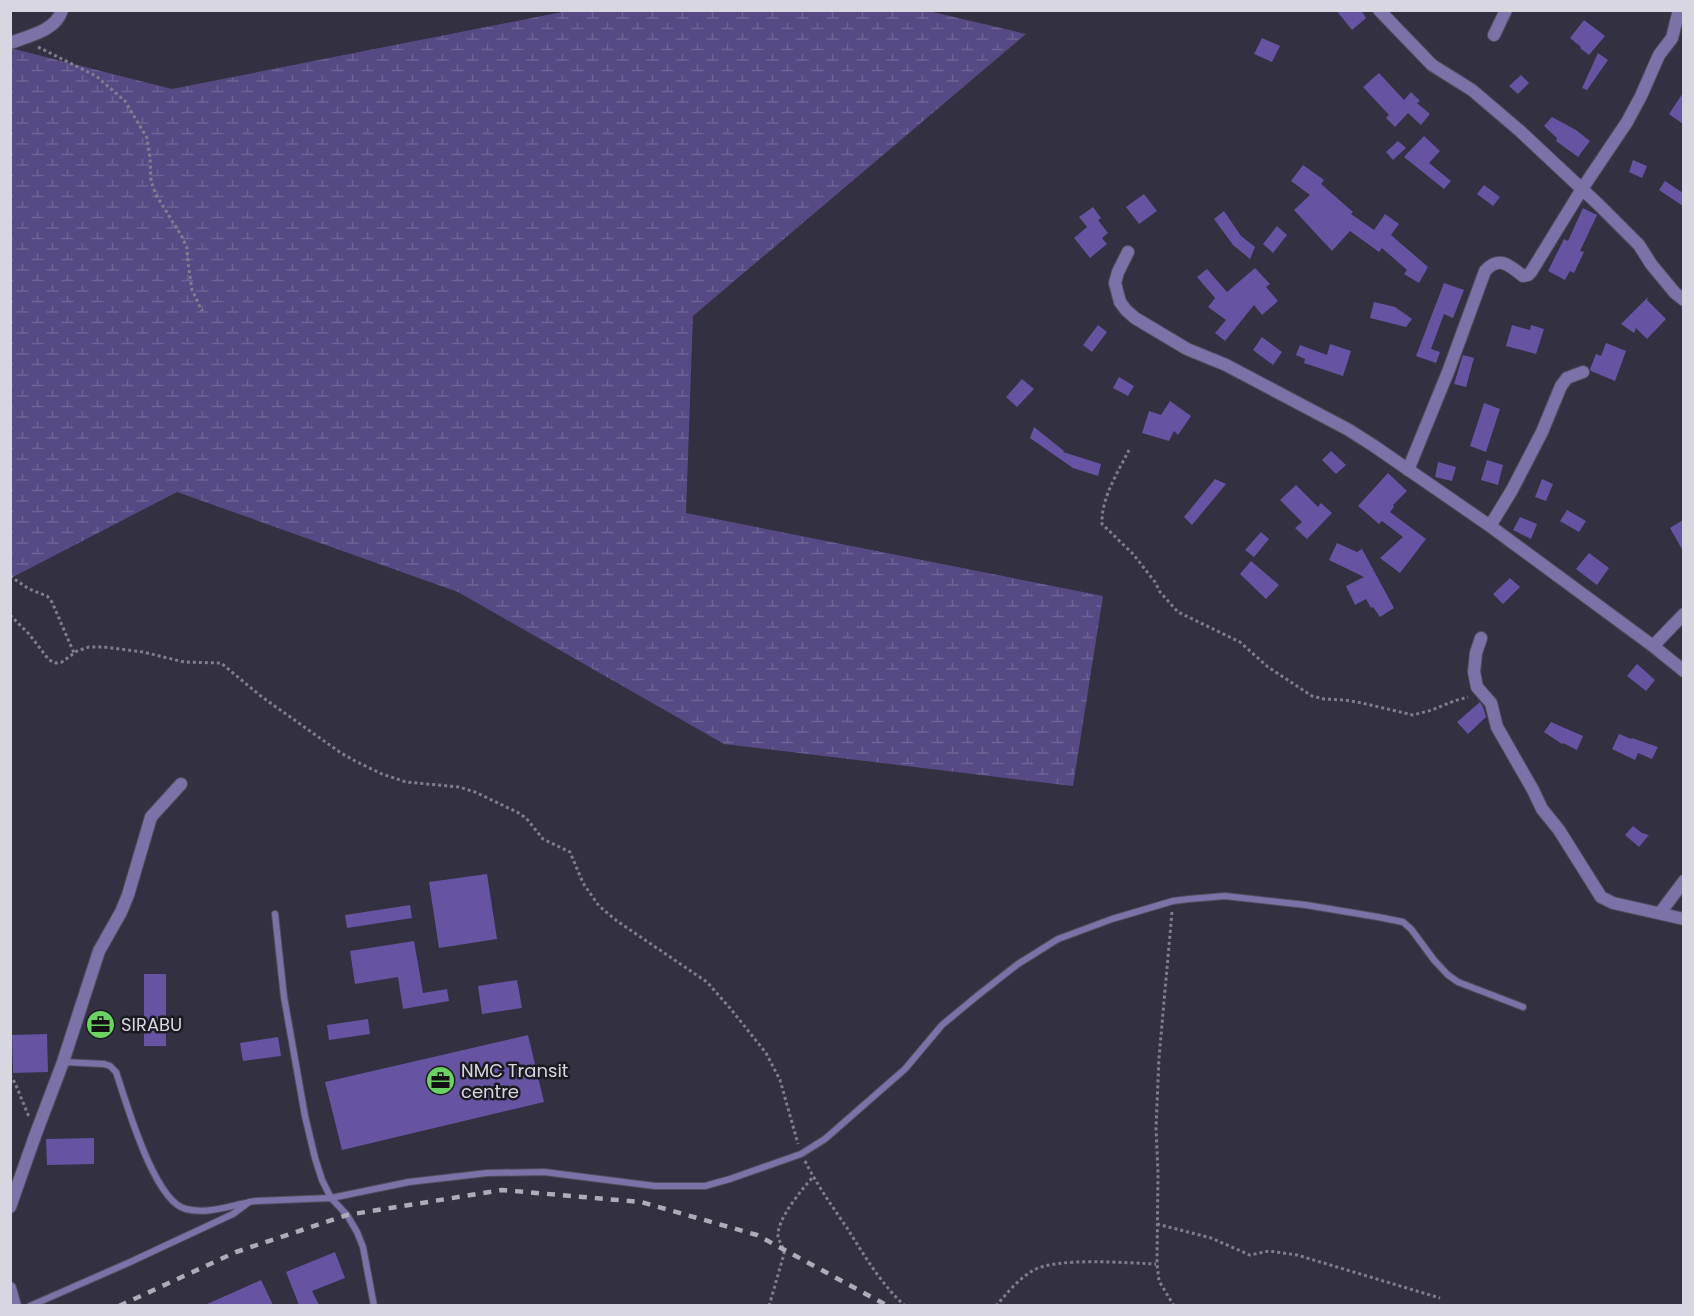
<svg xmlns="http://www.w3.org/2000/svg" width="1694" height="1316" viewBox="0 0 1694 1316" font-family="Poppins,sans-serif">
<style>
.wetland{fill:url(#wetland-marsh)}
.building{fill:#6654a2}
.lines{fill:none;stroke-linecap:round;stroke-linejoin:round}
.lane-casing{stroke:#514e5e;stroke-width:8}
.street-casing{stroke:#514e5e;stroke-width:14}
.path{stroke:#807e8c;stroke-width:3;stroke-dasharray:3 3;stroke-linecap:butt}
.lane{stroke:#7c72a8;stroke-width:6}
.street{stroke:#7c72a8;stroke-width:12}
.rail{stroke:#adacb7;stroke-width:4.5;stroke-dasharray:8 8;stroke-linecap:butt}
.labels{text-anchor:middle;stroke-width:5;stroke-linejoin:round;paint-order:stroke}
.poi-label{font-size:18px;fill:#d8d7e1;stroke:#1b1a21;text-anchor:start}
</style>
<defs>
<pattern id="wetland-marsh" width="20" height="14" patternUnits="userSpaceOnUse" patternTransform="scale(1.5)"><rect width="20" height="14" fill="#574a84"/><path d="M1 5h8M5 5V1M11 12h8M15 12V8" fill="none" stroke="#6e6395"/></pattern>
</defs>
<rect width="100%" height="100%" fill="#333041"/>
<path class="wetland" d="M924 10 1026 34 693 316 686 513 1103 596 1073 786 724 744 458 592 177 492 11 578 10 48 172 89 567 11Z"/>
<path class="building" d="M1336 10H1361L1366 18 1352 30Z
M1584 20 1605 36 1589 55 1580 48 1581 47 1570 38Z
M1262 38 1280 46 1272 62 1254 54Z
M1598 53 1608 60 1587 90 1582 88Z
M1379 73 1404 100 1411 92 1420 101 1417 103 1430 114 1421 125 1408 113 1395 127 1386 118 1389 115 1363 87Z
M1521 75 1529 83 1518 94 1509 86Z
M1683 93V124L1669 114Z
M1552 117 1576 130 1590 141 1578 157 1556 141 1557 138 1544 126Z
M1424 136 1440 151 1429 163 1451 181 1444 189 1404 157Z
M1398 141 1406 148 1393 160 1386 152Z
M1633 160 1647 166 1642 178 1629 172Z
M1303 165 1324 180 1321 184 1353 212 1351 214 1374 230 1385 214 1399 224 1391 235 1428 267 1419 283 1404 274 1407 270 1382 248 1379 252 1350 231 1332 251 1294 210 1310 195 1291 181Z
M1665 181 1683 193V206L1659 190Z
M1484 185 1500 197 1493 206 1477 194Z
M1144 194 1157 211 1139 224 1126 207Z
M1093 207 1101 218 1098 220 1108 233 1102 238 1107 244 1090 258 1074 238 1087 227 1079 217Z
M1583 208 1597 215 1580 251 1584 252 1574 273 1570 271 1565 280 1548 271 1564 239 1568 241Z
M1224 211 1241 236 1255 247 1250 259 1233 245 1214 219Z
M1277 226 1287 235 1273 253 1263 244Z
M1255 268 1270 284 1266 287 1278 301 1262 315 1254 305 1225 341 1215 333 1226 320 1208 307 1215 298 1197 277 1207 269 1227 292Z
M1444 283 1464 290 1453 318 1444 314 1431 349 1440 352 1436 363 1416 356Z
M1648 297 1647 300 1666 319 1647 339 1636 328 1634 333 1621 324Z
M1374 302 1395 307 1412 319 1406 327 1370 318Z
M1098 325 1107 332 1092 352 1083 345Z
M1512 325 1530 330 1531 325 1544 329 1536 354 1506 346Z
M1262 337 1282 352 1273 365 1253 350Z
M1606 343 1626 351 1615 381 1591 371 1590 369 1596 354 1601 356Z
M1330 344 1351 351 1343 376 1304 363 1305 359 1296 355 1300 345 1327 355Z
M1463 355 1474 358 1466 387 1454 384Z
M1119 377 1134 386 1128 396 1113 388Z
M1022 379 1034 389 1017 407 1006 397Z
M1170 401 1191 416 1178 435 1174 431 1169 441 1142 433 1149 411 1161 415Z
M1484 403 1500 409 1486 452 1470 446Z
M1034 427 1064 451 1063 452 1101 464 1098 476 1073 468 1030 438Z
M1331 451 1346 465 1336 474 1322 460Z
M1487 460 1503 465 1498 485 1481 480Z
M1438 462 1456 467 1452 481 1435 477Z
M1388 473 1407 491 1393 505 1394 507 1390 512 1426 539 1400 573 1380 558 1403 537 1382 521 1379 524 1358 506Z
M1215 479 1226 484 1192 525 1184 517Z
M1542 479 1553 484 1546 501 1535 497Z
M1296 485 1318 507 1321 503 1332 513 1307 539 1295 528 1302 522 1280 500Z
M1567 510 1586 521 1579 532 1560 521Z
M1520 517 1537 524 1531 539 1513 530Z
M1683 520V551L1670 528Z
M1261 532 1269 539 1254 557 1245 550Z
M1337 543 1357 552 1362 549 1394 608 1380 617 1373 607 1371 608 1366 599 1355 605 1346 586 1364 577 1329 560Z
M1589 553 1609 568 1597 585 1576 569Z
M1251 561 1279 585 1266 599 1240 574Z
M1510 578 1520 587 1503 604 1493 594Z
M1637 664 1655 680 1646 691 1627 676Z
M1480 702 1483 707 1486 717 1468 734 1457 722Z
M1551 722 1583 736 1577 750 1563 743 1562 744 1544 732Z
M1619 734 1631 739 1632 738 1658 747 1652 759 1638 753 1635 760 1612 749Z
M1633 826 1642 833 1649 835 1639 847 1625 835Z
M487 874 497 939 439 948 429 882Z
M410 905 412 918 347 928 345 915Z
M414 941 423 993 447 989 449 1001 403 1009 398 977 355 984 350 951Z
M144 974H166V1046H144Z
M517 980 522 1008 482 1014 478 986Z
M368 1019 370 1034 329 1040 327 1025Z
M47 1034 48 1072 13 1073 12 1035Z
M528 1035 544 1102 342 1150 325 1082Z
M278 1037 281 1056 243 1061 240 1043Z
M94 1138V1164L47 1165 46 1139Z
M335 1252 345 1278 312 1291 319 1305H299L286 1272Z
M261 1280 273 1305H205Z"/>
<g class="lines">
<defs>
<path id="lane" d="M275 914 284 997 305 1116 315 1158 322 1180 331 1198 347 1215 357 1232 363 1247 374 1306
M63 1062 104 1064 110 1066 116 1072C126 1101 154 1202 186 1209 206 1214 226 1207 246 1203
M30 1306 128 1263 233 1214 249 1202 256 1201 331 1198 409 1182 487 1173 544 1172 655 1186H705L730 1179 801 1154 825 1139 905 1069 942 1025 977 996 1018 964 1058 939 1112 919 1173 901 1189 899 1225 896 1306 905 1378 917 1403 922 1411 929 1434 960 1448 975 1458 982 1523 1007"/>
<path id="street" d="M1379 10 1432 65 1472 90 1520 131 1599 205 1639 245 1651 264 1675 293 1684 300
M1494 35 1506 10
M10 43C28 36 56 31 62 10
M1128 252 1118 272 1115 283 1120 302 1126 310 1135 318 1187 349 1226 365 1349 430 1374 446 1490 526 1653 646 1684 671
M1408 470 1448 372 1485 271C1499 255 1509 265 1523 276L1528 275 1531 272 1582 189 1627 122 1641 96 1659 55 1672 38 1679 10
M1490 526 1512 490 1542 432 1561 386 1567 378 1583 372
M1481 638 1476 653 1474 672 1477 687 1491 703 1497 727 1533 790 1542 809 1559 830 1601 897 1613 903 1684 919
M1653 646 1684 614
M1660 913 1684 881
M10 1207 35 1136 63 1062 99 951 121 912 128 895 151 817 181 784
M10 1288 15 1306"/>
</defs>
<use href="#lane" class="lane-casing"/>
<use href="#street" class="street-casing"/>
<path class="path" d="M38 47 96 76 125 101 147 138 150 158 151 181 156 195 181 235 187 248 188 263 192 290 202 311
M1129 450C1118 472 1101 498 1102 524L1133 554 1155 582 1160 592 1178 612 1240 642 1268 667 1312 696 1324 699 1344 700 1362 703 1413 715 1432 710 1454 701 1468 697
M10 576 29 589 47 596 52 602 74 653
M10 615 29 634 49 660 56 663 62 662 77 651 89 647H104L143 652 184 662 221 663 262 697 341 753 357 762 382 774 406 782 459 787 475 792 517 812 526 818 543 839 570 852 583 883 599 906 617 921 707 982 730 1008 766 1053 780 1080 798 1144
M1172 912 1159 1058 1156 1128 1158 1173 1157 1264 1159 1281 1174 1306
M10 1075 15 1083 29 1117
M805 1161C817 1185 832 1206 847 1228 864 1255 881 1284 905 1306
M1157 1224 1211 1238 1250 1255 1269 1251 1297 1255 1440 1298
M769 1306 784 1254C784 1247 779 1242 778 1236 777 1219 802 1189 813 1177
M996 1306C1007 1293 1019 1278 1034 1270 1057 1257 1128 1263 1156 1264"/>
<use href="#lane" class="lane"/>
<use href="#street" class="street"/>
<path class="rail" d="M119 1306 236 1252 347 1215 502 1190 641 1202 757 1235 888 1306"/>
</g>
<defs>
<symbol id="office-disc" viewBox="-11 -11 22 22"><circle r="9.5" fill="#6bd363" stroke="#1b1a21"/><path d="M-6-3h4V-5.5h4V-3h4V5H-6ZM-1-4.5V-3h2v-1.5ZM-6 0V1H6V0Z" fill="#111"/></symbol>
</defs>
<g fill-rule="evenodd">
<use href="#office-disc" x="84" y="1008" width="33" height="33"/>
<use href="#office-disc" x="424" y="1064" width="33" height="33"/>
</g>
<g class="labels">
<g class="poi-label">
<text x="121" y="1031">SIRABU</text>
<text x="461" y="1077">NMC Transit<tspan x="461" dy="21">centre</tspan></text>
</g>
</g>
<rect width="1694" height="1316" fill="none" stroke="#d8d7e1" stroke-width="24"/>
</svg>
